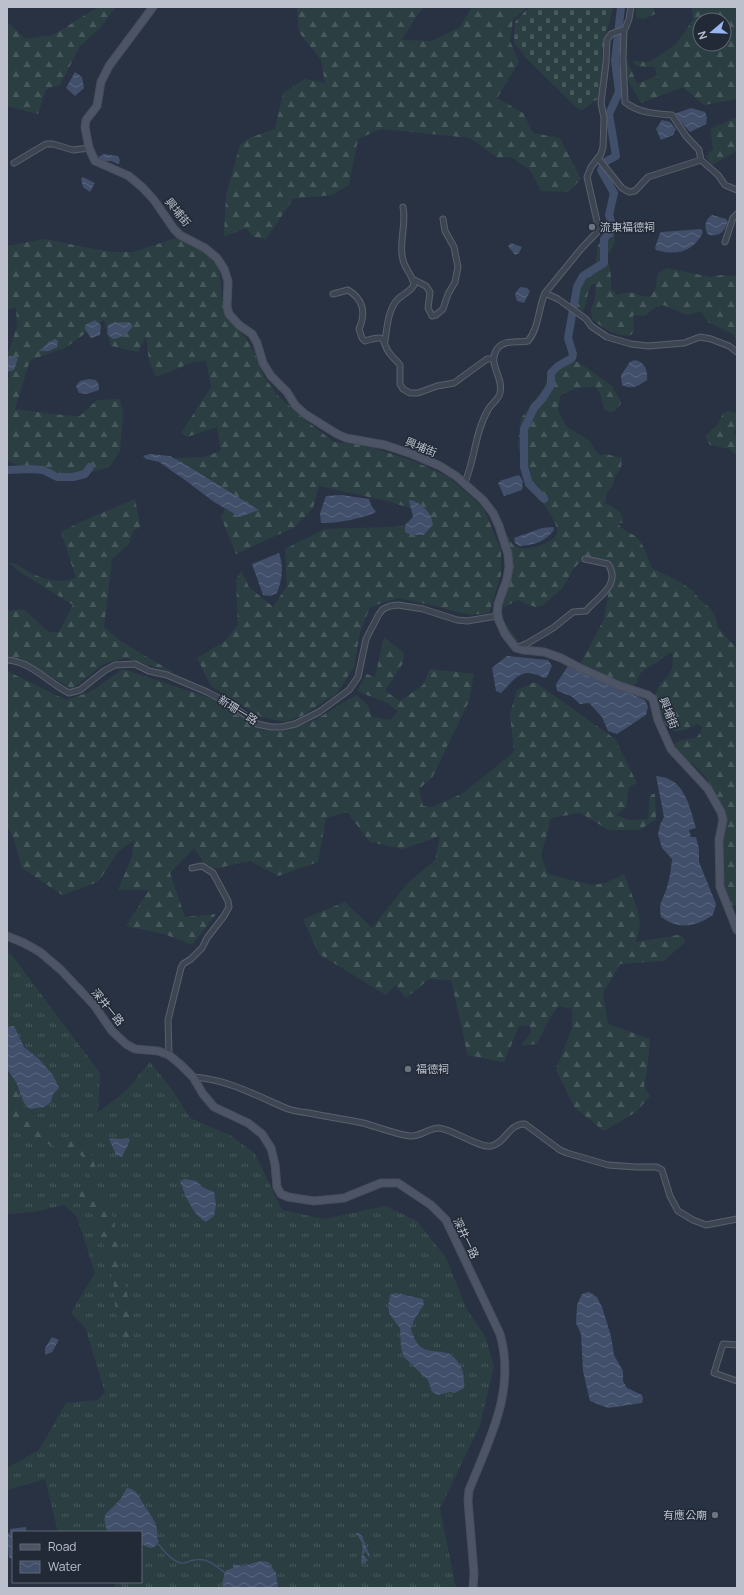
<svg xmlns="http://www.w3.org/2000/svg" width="744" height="1595" viewBox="0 0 744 1595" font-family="Manrope,'Noto Sans TC',sans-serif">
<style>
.grass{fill:url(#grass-tufts)}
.forest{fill:url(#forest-firs);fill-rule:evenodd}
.cemetery{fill:url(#cemetery-stones)}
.water{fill:url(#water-waves)}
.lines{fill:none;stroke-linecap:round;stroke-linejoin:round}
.stream{stroke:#414f6a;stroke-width:1.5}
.river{stroke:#414f6a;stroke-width:8}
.street-casing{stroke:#59606c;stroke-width:7}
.secondary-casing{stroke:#474e5b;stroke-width:9}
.street{stroke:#3e4552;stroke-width:5}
.secondary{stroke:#4c5465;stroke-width:7}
.worship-dot{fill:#6b7280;stroke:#222a37;stroke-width:1.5}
.labels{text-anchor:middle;stroke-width:3;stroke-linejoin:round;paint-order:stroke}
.street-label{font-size:11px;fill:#bbc0cc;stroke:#222a37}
.poi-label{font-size:11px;fill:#bbc0cc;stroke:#222a37;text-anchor:start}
</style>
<defs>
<pattern id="grass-tufts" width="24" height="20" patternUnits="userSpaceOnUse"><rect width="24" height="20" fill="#2b3f43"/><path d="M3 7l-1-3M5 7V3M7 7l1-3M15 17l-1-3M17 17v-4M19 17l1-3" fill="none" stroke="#48595d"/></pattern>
<pattern id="forest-firs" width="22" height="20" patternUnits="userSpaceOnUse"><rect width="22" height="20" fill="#2b3f43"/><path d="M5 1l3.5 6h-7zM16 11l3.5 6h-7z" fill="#48595d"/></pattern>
<pattern id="cemetery-stones" width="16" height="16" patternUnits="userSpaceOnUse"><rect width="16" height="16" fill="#2b3f43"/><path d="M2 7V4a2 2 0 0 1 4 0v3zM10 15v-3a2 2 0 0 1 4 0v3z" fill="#48595d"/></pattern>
<pattern id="water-waves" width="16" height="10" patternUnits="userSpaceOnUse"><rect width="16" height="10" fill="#414f6a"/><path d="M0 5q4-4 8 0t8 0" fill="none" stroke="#5a677e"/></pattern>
</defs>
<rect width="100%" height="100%" fill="#293242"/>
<path class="grass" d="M7 953 11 954 100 1073 98 1112 125 1092 150 1062 173 1091 190 1118 230 1135 255 1154 282 1210 324 1219 385 1206 417 1221 446 1258 467 1310 485 1336 494 1366 480 1425 440 1509 456 1588H116L113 1582H141V1532H58L45 1479 7 1490V1468L39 1450 66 1403 98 1400 105 1392 85 1327 71 1313 95 1273 77 1217 64 1205 33 1212 7 1214Z"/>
<path class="forest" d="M98 7H116L99 29 80 46 60 85 46 89 38 114 7 106V22L26 39 53 35Z
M297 7H424L415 18 402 40 432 41 460 27 472 7H527L513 20 510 41 519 62 497 98 523 113 533 133 560 138 581 179 568 192 541 191 529 169 511 157 498 158 470 138 381 129 358 139 349 185 332 195 293 199 266 239 254 237 246 228 224 237 226 195 240 145 249 138 275 129 283 93 305 79 325 83 321 60 299 32Z
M636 7H653L655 14 644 19 636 18Z
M692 7H737V99L704 105 683 87 641 103 626 77V58L637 84 657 76 655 67 636 66 632 61 650 62 676 44 693 20ZM700 20H724V44H700Z
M737 117V151L712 165 706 156 713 149 710 129Z
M613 230 615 232 614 245 607 255 611 276V289L617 295C622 293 627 292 633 293 641 295 642 298 651 296L655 290 658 273 667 268 710 277 722 275 737 276V342L733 334 708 322 701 311 687 315 663 305 656 307 645 316 633 315 634 331 631 335C618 338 601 327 592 319L591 309 595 300 596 284H592C586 292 588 303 583 311L576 310 575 300 581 275 595 270 598 245Z
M176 238 203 250 219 268 224 314 246 338 254 352 265 378 278 396 305 420 334 442 364 445 411 460 447 476 483 507 501 550V575L489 613 470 615 431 605 398 598 370 607 360 632 354 667 337 693 302 716 285 722 261 717 211 686 197 658 225 641 238 625 236 580 241 571 249 587 273 607 287 586 285 549 325 529 419 526 423 512 387 501 319 486 313 508 295 527 236 554 221 517 230 498 172 472 173 458 203 457 221 451 217 427 187 437 181 433 211 387 206 361 194 362 156 377 149 361 146 336 138 352 111 346 104 320 65 348 30 360 15 409 62 415 80 416 97 400 120 399 123 414 120 450 110 467 80 475 28 469 7 460V385L10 368H7V351H9L17 326 16 307 7 310V246L44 239 110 252H133Z
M565 361 578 362 611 385 618 396 621 403 615 411 610 412 604 409 600 393 596 387C583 387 571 388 560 396L558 410 566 426 590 441 596 452 601 455 606 454 622 458 621 468 615 476 613 485 607 493 605 503C614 508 625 512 623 523H618C622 532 633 532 638 539 645 547 648 558 652 568L680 582 693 591 699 599 711 609 716 618 718 628 737 649V903L735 906 732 905C720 879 717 846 727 818 719 803 713 784 701 772 693 762 676 755 672 745L681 740 696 738 701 732 702 727 698 724C692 726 685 730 679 731 665 733 659 711 654 700L659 685 668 676 672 669 673 653C666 653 664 658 659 661 650 667 638 670 637 683L630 687 593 675 580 664 604 619 611 578 609 566 595 559 580 562 573 569 562 589 542 606 535 607 518 600 502 608 503 620 518 641V646L516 647 509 645 494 620 493 610 501 596 507 568 504 539 508 536C510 540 511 544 515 546 524 553 552 544 557 534 558 530 556 526 555 522L528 479 522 464 518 444 521 418 544 388 549 373 556 366Z
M730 411 737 413V428L733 432 737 438V456L730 449 710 445 705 436 718 424 723 413Z
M135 499 139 519 140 527 133 531 129 544 112 559 104 627 119 640 174 673 126 658 105 663 72 689 20 658 7 656V608L9 611 23 609 49 632H59L73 605 23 574 9 563H14C36 576 50 586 76 578L61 532 78 523Z
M384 637 404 653 403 663 385 691 400 701 423 685 430 669 474 674 469 701 432 778 419 789 423 806 433 807 463 793 514 752 510 714 517 690 535 682 615 739 637 783 629 787 626 807 616 815 629 820 648 819 650 794H655L656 819 640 830H609L580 813 551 818 541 856 548 874 591 885 605 883 624 874 638 911 640 925 636 942 678 935 683 937 685 942 664 961 620 964 603 993 608 1024 650 1039 647 1070 644 1087 650 1096 636 1112 604 1131 575 1108 556 1070 572 1028V1009L558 1006 547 1023 537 1044 521 1046 531 1032 529 1025 519 1026 504 1062 467 1055 463 1033 451 980 429 979 406 998 395 985 386 995 319 954 303 919 345 902 372 928 407 884 435 860 440 836 403 849 370 842 347 812 326 818 318 862 278 876 250 861 209 870 194 848 170 873 185 917 216 914 192 945 164 934 126 926 149 890H118L132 856 134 840 119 851 98 882 62 895 22 868 14 839 7 826V671L66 700 90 692 123 669 213 699 262 730 285 731 315 720 356 695 368 705 372 717 391 720 398 711 387 703 357 691 367 674 375 677Z
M7 1072 15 1083 20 1102 45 1126 55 1138 66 1141H85C92 1152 94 1164 99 1177L91 1178 84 1166V1158L76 1151H67L48 1144 31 1134 20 1129 7 1119Z
M80 1186 91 1190 97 1201H106L114 1219 120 1262 130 1307 134 1338 133 1342H125C112 1323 117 1296 112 1275 108 1258 102 1241 97 1224L103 1221 100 1216 83 1207 78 1191Z"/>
<path class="cemetery" d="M529 7H613L602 52V83L599 98 582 110 577 108 525 57 514 42 515 22Z"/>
<path class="water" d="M75 72 82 77 84 88 75 96 66 88Z
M691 108 705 112 707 117 706 124 690 132 674 114Z
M662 120 670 122 676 129 673 135 661 140 656 129Z
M104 154 118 156 120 160 119 164 111 161H103L98 157Z
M83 177 95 183 90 192 83 187 81 179Z
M712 215 726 219 728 222C723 233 721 236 709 235 703 229 705 219 712 215Z
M701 229 703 232C694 252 676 256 656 250L655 248 660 233 662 232Z
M511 243 522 247 519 253 515 255 508 246Z
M520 287 527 288 530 291 524 303 517 301 515 294Z
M95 320 101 325 100 335 91 338 85 329V325Z
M129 322 133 326C128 333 122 338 113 339L107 334 108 325 112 323Z
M55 339 58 341 57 347 49 351H38C44 348 48 342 55 339Z
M10 356 18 358 14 370 7 372V357Z
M635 360C645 362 648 371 647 380 638 386 632 390 622 385L621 375 630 362Z
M89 379 96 380 99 385V390L87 394 79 393 76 386 80 381Z
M150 454 170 456 191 468 259 510 240 517 214 502 185 480 159 462 146 459 143 456Z
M519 475 523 481 522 490 504 496 498 483 502 480Z
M341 495 369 499 371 505 376 512C365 518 334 524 321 523L320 513 326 496Z
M409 500C416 500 426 508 430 515 432 517 432 522 433 524L424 535C417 535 410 536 405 532V525L413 517Z
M553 527 554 530C545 542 534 545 519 546L515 543 514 538 542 528Z
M279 553C284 568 282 579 277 593L270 596 263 595 252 564Z
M507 656 548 660 552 666 547 677 544 678C522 666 516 678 501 693L496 691 492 668Z
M568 666 645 700 648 707 646 715 617 734 608 731 602 717 589 703 580 704 571 696 557 691 556 684Z
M656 776C685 778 689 805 696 828L689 830 691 837H696L699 849V862L716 904 713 915C695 927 679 930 661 917 658 902 663 901 667 887 670 878 671 869 672 859L662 848 658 834 660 825 664 817Z
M14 1026 24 1047 39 1059 53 1075 59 1088 53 1094 51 1102 44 1107 30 1109 24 1103 16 1082 7 1069V1027Z
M111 1138 120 1139 128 1138 130 1140 122 1157 116 1155 109 1139Z
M185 1179 196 1181 202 1187 214 1192 216 1205 214 1216 206 1222C192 1214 185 1195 180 1181Z
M589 1292 597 1297 602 1307 611 1336 614 1355 623 1371V1381L627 1388 642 1395 643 1399 642 1403 608 1408 590 1401 583 1371 581 1334 576 1323 577 1305 582 1294Z
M395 1293 423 1299 424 1304C420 1312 413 1319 411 1328 411 1331 413 1334 414 1337 421 1357 441 1348 451 1355 462 1363 465 1375 464 1388L455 1393 450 1392 438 1395 432 1392 428 1380 404 1357 401 1348 400 1328 390 1315 388 1308 390 1295Z
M52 1337 59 1340 52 1352 45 1355V1348Z
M127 1488C137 1489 139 1498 144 1505 151 1516 159 1524 157 1538L159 1541 156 1546 151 1548 141 1544V1532H108C100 1513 107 1514 118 1502 122 1498 124 1492 127 1488Z
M26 1527V1532H13V1559L9 1558 7 1534 10 1533V1529Z
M356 1533H358L362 1536 370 1556 369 1557 365 1551 363 1555 368 1560 364 1564 361 1563 363 1544Z
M260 1561 268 1562 276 1573 278 1588H224L222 1584 225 1571 233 1568V1564L243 1566Z"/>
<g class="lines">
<path class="stream" d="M158 1544C164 1550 172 1562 182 1563 186 1564 190 1560 194 1560 207 1557 216 1566 225 1573"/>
<path class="river" d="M7 470 30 469 43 470 57 477H73L85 474 90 467
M544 499 529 484 524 467V429L534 408 542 399 551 385V373L558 366 572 358 573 354 568 338 577 287 583 276 604 263V239L613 228 609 215 614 193 601 170 605 162 616 156 609 114 619 92 615 61 621 7"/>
<defs>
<path id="street" d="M624 30 623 60 625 102C638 113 656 114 672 115L686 136 699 150 701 160 718 175 725 185 737 190
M598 158 622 188 629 192 635 191 648 177 701 160
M14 163 46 144H53L73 150 89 148
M725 242 733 218 737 214
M414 280 426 286 430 292 428 308 432 316 436 315 443 309 448 294 455 282 458 267 454 247 445 231 443 219
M545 293 558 299 586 319 591 326 607 337 631 344 648 346 684 343 700 337 711 339 729 346 737 352
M333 294 348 290C364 300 366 313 359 329L362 338 365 341C391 333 379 342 391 355 394 359 397 361 400 365V384L403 389 410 393H418L437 386 454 383 487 359H494
M385 341C387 328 388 310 397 300 403 294 410 292 414 285 413 276 405 269 403 260 398 243 407 225 403 207
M465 482C475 459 475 432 488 410 491 404 499 399 500 393 504 377 487 364 497 349 504 339 517 343 528 341 539 328 538 309 545 293L581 249 599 230 587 177 591 167 601 154 603 147 604 118 601 103 606 63 607 40 611 34 625 29 629 19 631 7
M516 648 528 643 553 628 573 612 586 611C597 597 622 585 608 564L585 559
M7 660C30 661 49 683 69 693L80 690 104 671 115 665 135 664 149 671 167 675 207 692 230 704 257 724 271 727H282L295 724 319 712 349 690 358 677 366 639 379 614 383 609 390 606 398 605 423 609 457 620 467 621 497 616
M169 1055 168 1020 181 968 183 964 191 959 202 948 207 938 224 916 229 907 228 901 213 873 202 866 192 868
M193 1077C227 1079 257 1096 288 1109 294 1111 302 1112 309 1113 327 1117 345 1119 363 1123 378 1127 394 1134 410 1136 420 1137 429 1128 439 1128 454 1130 479 1148 491 1146 505 1144 509 1123 525 1124L560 1150 567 1153 608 1165 636 1167H657L662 1170 670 1196 678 1211 693 1220 706 1225 737 1219
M737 1345 723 1344 714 1373 737 1381"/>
<path id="secondary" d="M153 7 109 66 101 82 97 106 86 120 85 127 89 148 95 161 129 176 143 188 154 200 174 229 180 235 205 248 217 258 224 269 228 281 227 307 229 314 239 325 252 334 257 343 263 363 271 376 287 392 295 405 305 414 337 434 346 438 385 445 412 454 440 466 456 476 483 500 493 513 499 526 508 554 509 567 507 579 498 604 497 616 505 634 516 648 523 650 544 652 561 658 580 668 620 686 648 695 653 699 658 720 671 749 708 789 721 812 723 820 719 840 720 887 737 930
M7 936 24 943 40 952 61 970 94 1005 112 1031 126 1044 135 1049 158 1051 169 1055 181 1065 193 1077 203 1094 214 1107 248 1123 262 1134 271 1148 275 1164 277 1187 281 1194 288 1197 314 1201 344 1198 381 1183H398L431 1205 446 1220 500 1334C516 1390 490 1438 469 1490L468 1501 474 1573 473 1588"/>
</defs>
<use href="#street" class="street-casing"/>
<use href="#secondary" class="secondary-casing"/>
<use href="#street" class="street"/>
<use href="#secondary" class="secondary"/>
</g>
<g class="worship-dot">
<circle cx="592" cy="227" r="4"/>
<circle cx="408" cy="1069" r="4"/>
<circle cx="715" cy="1515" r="4"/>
</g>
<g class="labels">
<g class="street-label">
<text transform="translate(178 212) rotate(51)" y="4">興埔街</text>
<text transform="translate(421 447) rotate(22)" y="4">興埔街</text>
<text transform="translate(238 710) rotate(32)" y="4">新珊一路</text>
<text transform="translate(669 713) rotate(69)" y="4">興埔街</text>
<text transform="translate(108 1007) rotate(51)" y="4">深井一路</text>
<text transform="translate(466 1238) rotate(64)" y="4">深井一路</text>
</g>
<g class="poi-label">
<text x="600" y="231">流東福德祠</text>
<text x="416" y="1073">福德祠</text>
<text x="707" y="1519" text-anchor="end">有應公廟</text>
</g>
</g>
<rect width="744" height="1595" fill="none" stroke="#bbc0cc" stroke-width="16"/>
<rect x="12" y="1531" width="130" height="52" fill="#222a37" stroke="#5f6673"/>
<rect x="20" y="1544" width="20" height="6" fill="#4c5465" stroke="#5f6673"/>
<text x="48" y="1551" font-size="12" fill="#bbc0cc">Road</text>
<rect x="20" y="1561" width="20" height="12" fill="url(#water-waves)" stroke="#5f6673"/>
<text x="48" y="1571" font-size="12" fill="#bbc0cc">Water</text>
<g transform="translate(712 32) rotate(251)"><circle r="19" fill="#222a37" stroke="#5f6673"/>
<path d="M0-3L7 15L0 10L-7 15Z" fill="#9ab6f2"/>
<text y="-6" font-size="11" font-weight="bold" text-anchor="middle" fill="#bbc0cc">N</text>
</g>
</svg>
